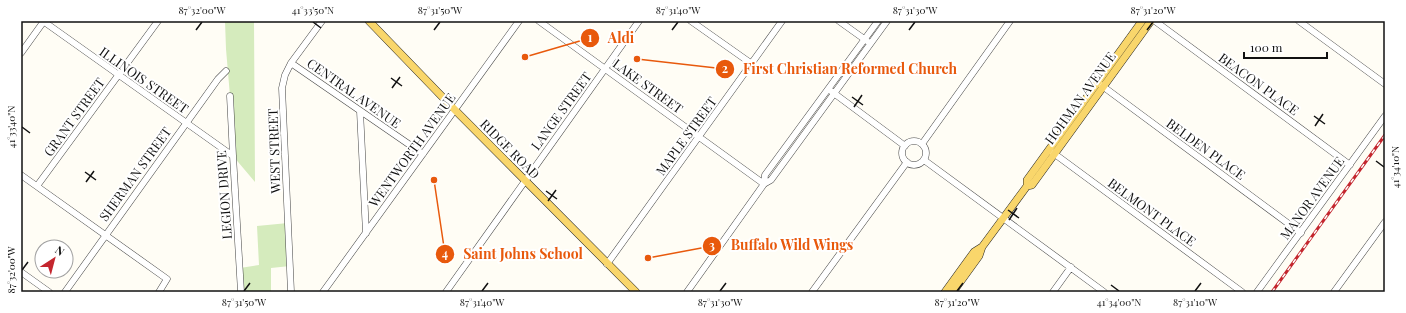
<svg xmlns="http://www.w3.org/2000/svg" width="1406" height="313" viewBox="0 0 1406 313" font-family="'Playfair Display',serif">
<style>
.green{fill:#d5ebbd}
.lines{fill:none;stroke-linecap:round;stroke-linejoin:round}
.minor-casing{stroke:#444;stroke-width:7}
.major-casing{stroke:#222;stroke-width:8}
.minor{stroke:#fff;stroke-width:6}
.major{stroke:#f9d66b;stroke-width:7}
.rail-casing{stroke:#c4262e;stroke-width:3}
.rail{stroke:#fff;stroke-width:1.5;stroke-dasharray:4.5;stroke-linecap:butt}
.ticks{fill:none;stroke:#111;stroke-width:1.5}
.labels{text-anchor:middle;stroke-width:4;stroke-linejoin:round;paint-order:stroke}
.street-label{font-size:13px;fill:#111;stroke:#fff}
.leader{fill:none;stroke:#e8590c;stroke-width:1.5}
.callout-dot{fill:#e8590c;stroke:#fff;stroke-width:1.5}
.mark-label{font-size:12px;text-anchor:middle;font-weight:bold;fill:#fff}
.callout-label{font-size:14px;text-anchor:middle;font-weight:bold;fill:#e8590c;stroke:#fff;stroke-width:4;stroke-linejoin:round;paint-order:stroke}
.neatline{fill:none;stroke:#111;stroke-width:1.5}
.ticks-label{font-size:10px;text-anchor:middle;fill:#111}
</style>
<rect width="100%" height="100%" fill="#fffdf5"/>
<path class="green" d="M225 21H254L255 182 233 156 230 96 226 49Z
M288 223 290 266 271 268V292H243L240 268 259 265 257 226Z"/>
<g class="lines">
<defs>
<path id="minor" d="M43 21 233 156
M539 21 764 184
M691 21 752 64
M839 21 867 41
M1155 21 1350 165
M1299 21 1385 84
M21 53 44 21
M291 63 423 154
M1101 85 1301 233
M831 91 905 146
M230 96 233 156 241 292
M360 111 366 233
M902 153a12 12 0 1 1 24 0a12 12 0 1 1-24 0Z
M922 144 1010 21
M1052 152 1242 292
M924 160 1104 292
M21 175 167 279 159 292
M764 184 765 175 878 21
M37 186 158 21
M607 264 782 21
M21 272 49 292
M65 292 218 79 226 71
M291 292 282 88 285 75 291 63 322 21
M323 292 519 21
M446 292 639 21
M687 292 764 184 771 180 887 21
M812 292 907 162
M1053 292 1071 267
M1257 292 1385 116
M1334 292 1385 222"/>
<path id="major" d="M369 21 455 110 636 292
M1027 186V180L1142 21
M945 292 974 252 982 247
M953 292 979 256 982 247 1027 186 1032 185 1151 21"/>
</defs>
<use href="#minor" class="minor-casing"/>
<use href="#major" class="major-casing"/>
<use href="#minor" class="minor"/>
<use href="#major" class="major"/>
<defs>
<path id="rail" d="M1272 292 1385 135"/>
</defs>
<use href="#rail" class="rail-casing"/>
<use href="#rail" class="rail"/>
</g>
<path class="ticks" d="M313 22 321 28M196 30 202 22M434 30 440 22M672 30 678 22M909 30 915 22M1147 30 1153 22M391 78 402 86M392 88 400 77M852 97 863 105M854 107 862 95M1314 116 1325 124M1315 126 1323 114M22 127 30 133M1376 161 1384 167M85 172 96 180M86 182 94 171M546 191 557 199M548 201 556 190M1008 210 1019 218M1009 220 1017 208M22 270 28 262M1111 285 1119 291M244 291 250 283M482 291 488 283M720 291 726 283M957 291 963 283M1195 291 1201 283"/>
<g class="labels">
<g class="street-label">
<text transform="translate(144 80) rotate(35)" y="5">ILLINOIS STREET</text>
<text transform="translate(1259 84) rotate(36)" y="5">BEACON PLACE</text>
<text transform="translate(648 86) rotate(36)" y="5">LAKE STREET</text>
<text transform="translate(354 93) rotate(35)" y="5">CENTRAL AVENUE</text>
<text transform="translate(1080 98) rotate(-54)" y="5">HOHMAN AVENUE</text>
<text transform="translate(561 111) rotate(-54)" y="5">LANGE STREET</text>
<text transform="translate(74 117) rotate(-54)" y="5">GRANT STREET</text>
<text transform="translate(686 136) rotate(-54)" y="5">MAPLE STREET</text>
<text transform="translate(510 149) rotate(45)" y="5">RIDGE ROAD</text>
<text transform="translate(1206 149) rotate(36)" y="5">BELDEN PLACE</text>
<text transform="translate(412 150) rotate(-54)" y="5">WENTWORTH AVENUE</text>
<text transform="translate(274 151) rotate(-92)" y="5">WEST STREET</text>
<text transform="translate(135 174) rotate(-54)" y="5">SHERMAN STREET</text>
<text transform="translate(224 195) rotate(-94)" y="5">LEGION DRIVE</text>
<text transform="translate(1312 198) rotate(-54)" y="5">MANOR AVENUE</text>
<text transform="translate(1152 212) rotate(36)" y="5">BELMONT PLACE</text>
</g>
</g>
<path class="leader" d="M525 57L590 38M637 59L725 69M648 258L712 246M434 180L445 254"/>
<g class="callout-dot">
<circle cx="525" cy="57" r="4"/>
<circle cx="637" cy="59" r="4"/>
<circle cx="648" cy="258" r="4"/>
<circle cx="434" cy="180" r="4"/>
<circle cx="590" cy="38" r="10"/>
<circle cx="725" cy="69" r="10"/>
<circle cx="712" cy="246" r="10"/>
<circle cx="445" cy="254" r="10"/>
</g>
<g class="mark-label">
<text x="590" y="42">1</text>
<text x="725" y="73">2</text>
<text x="712" y="250">3</text>
<text x="445" y="258">4</text>
</g>
<g class="callout-label">
<text x="621" y="43">Aldi</text>
<text x="850" y="74">First Christian Reformed Church</text>
<text x="792" y="250">Buffalo Wild Wings</text>
<text x="523" y="259">Saint Johns School</text>
</g>
<rect width="1406" height="313" fill="none" stroke="#ffffff" stroke-width="44"/>
<g transform="translate(54 259) rotate(36)"><circle r="19" fill="#ffffff" stroke="#a0a0a0"/>
<path d="M0-3L7 15L0 10L-7 15Z" fill="#c4262e"/>
<text y="-6" font-size="11" font-weight="bold" text-anchor="middle" fill="#111111">N</text>
</g>
<path d="M1244 52v6h83v-6" fill="none" stroke="#111111" stroke-width="2"/>
<text x="1250" y="52" font-size="12" fill="#111111" stroke="#ffffff" stroke-width="3" paint-order="stroke">100 m</text>
<rect x="22" y="22" width="1362" height="269" class="neatline"/>
<g class="ticks-label">
<text x="202" y="14">87°32'00"W</text>
<text x="313" y="14">41°33'50"N</text>
<text x="440" y="14">87°31'50"W</text>
<text x="678" y="14">87°31'40"W</text>
<text x="915" y="14">87°31'30"W</text>
<text x="1153" y="14">87°31'20"W</text>
<text transform="translate(11 127) rotate(-90)" y="4">41°33'40"N</text>
<text transform="translate(1395 167) rotate(-90)" y="4">41°34'10"N</text>
<text transform="translate(11 270) rotate(-90)" y="4">87°32'00"W</text>
<text x="244" y="306">87°31'50"W</text>
<text x="482" y="306">87°31'40"W</text>
<text x="720" y="306">87°31'30"W</text>
<text x="957" y="306">87°31'20"W</text>
<text x="1119" y="306">41°34'00"N</text>
<text x="1195" y="306">87°31'10"W</text>
</g>
</svg>
